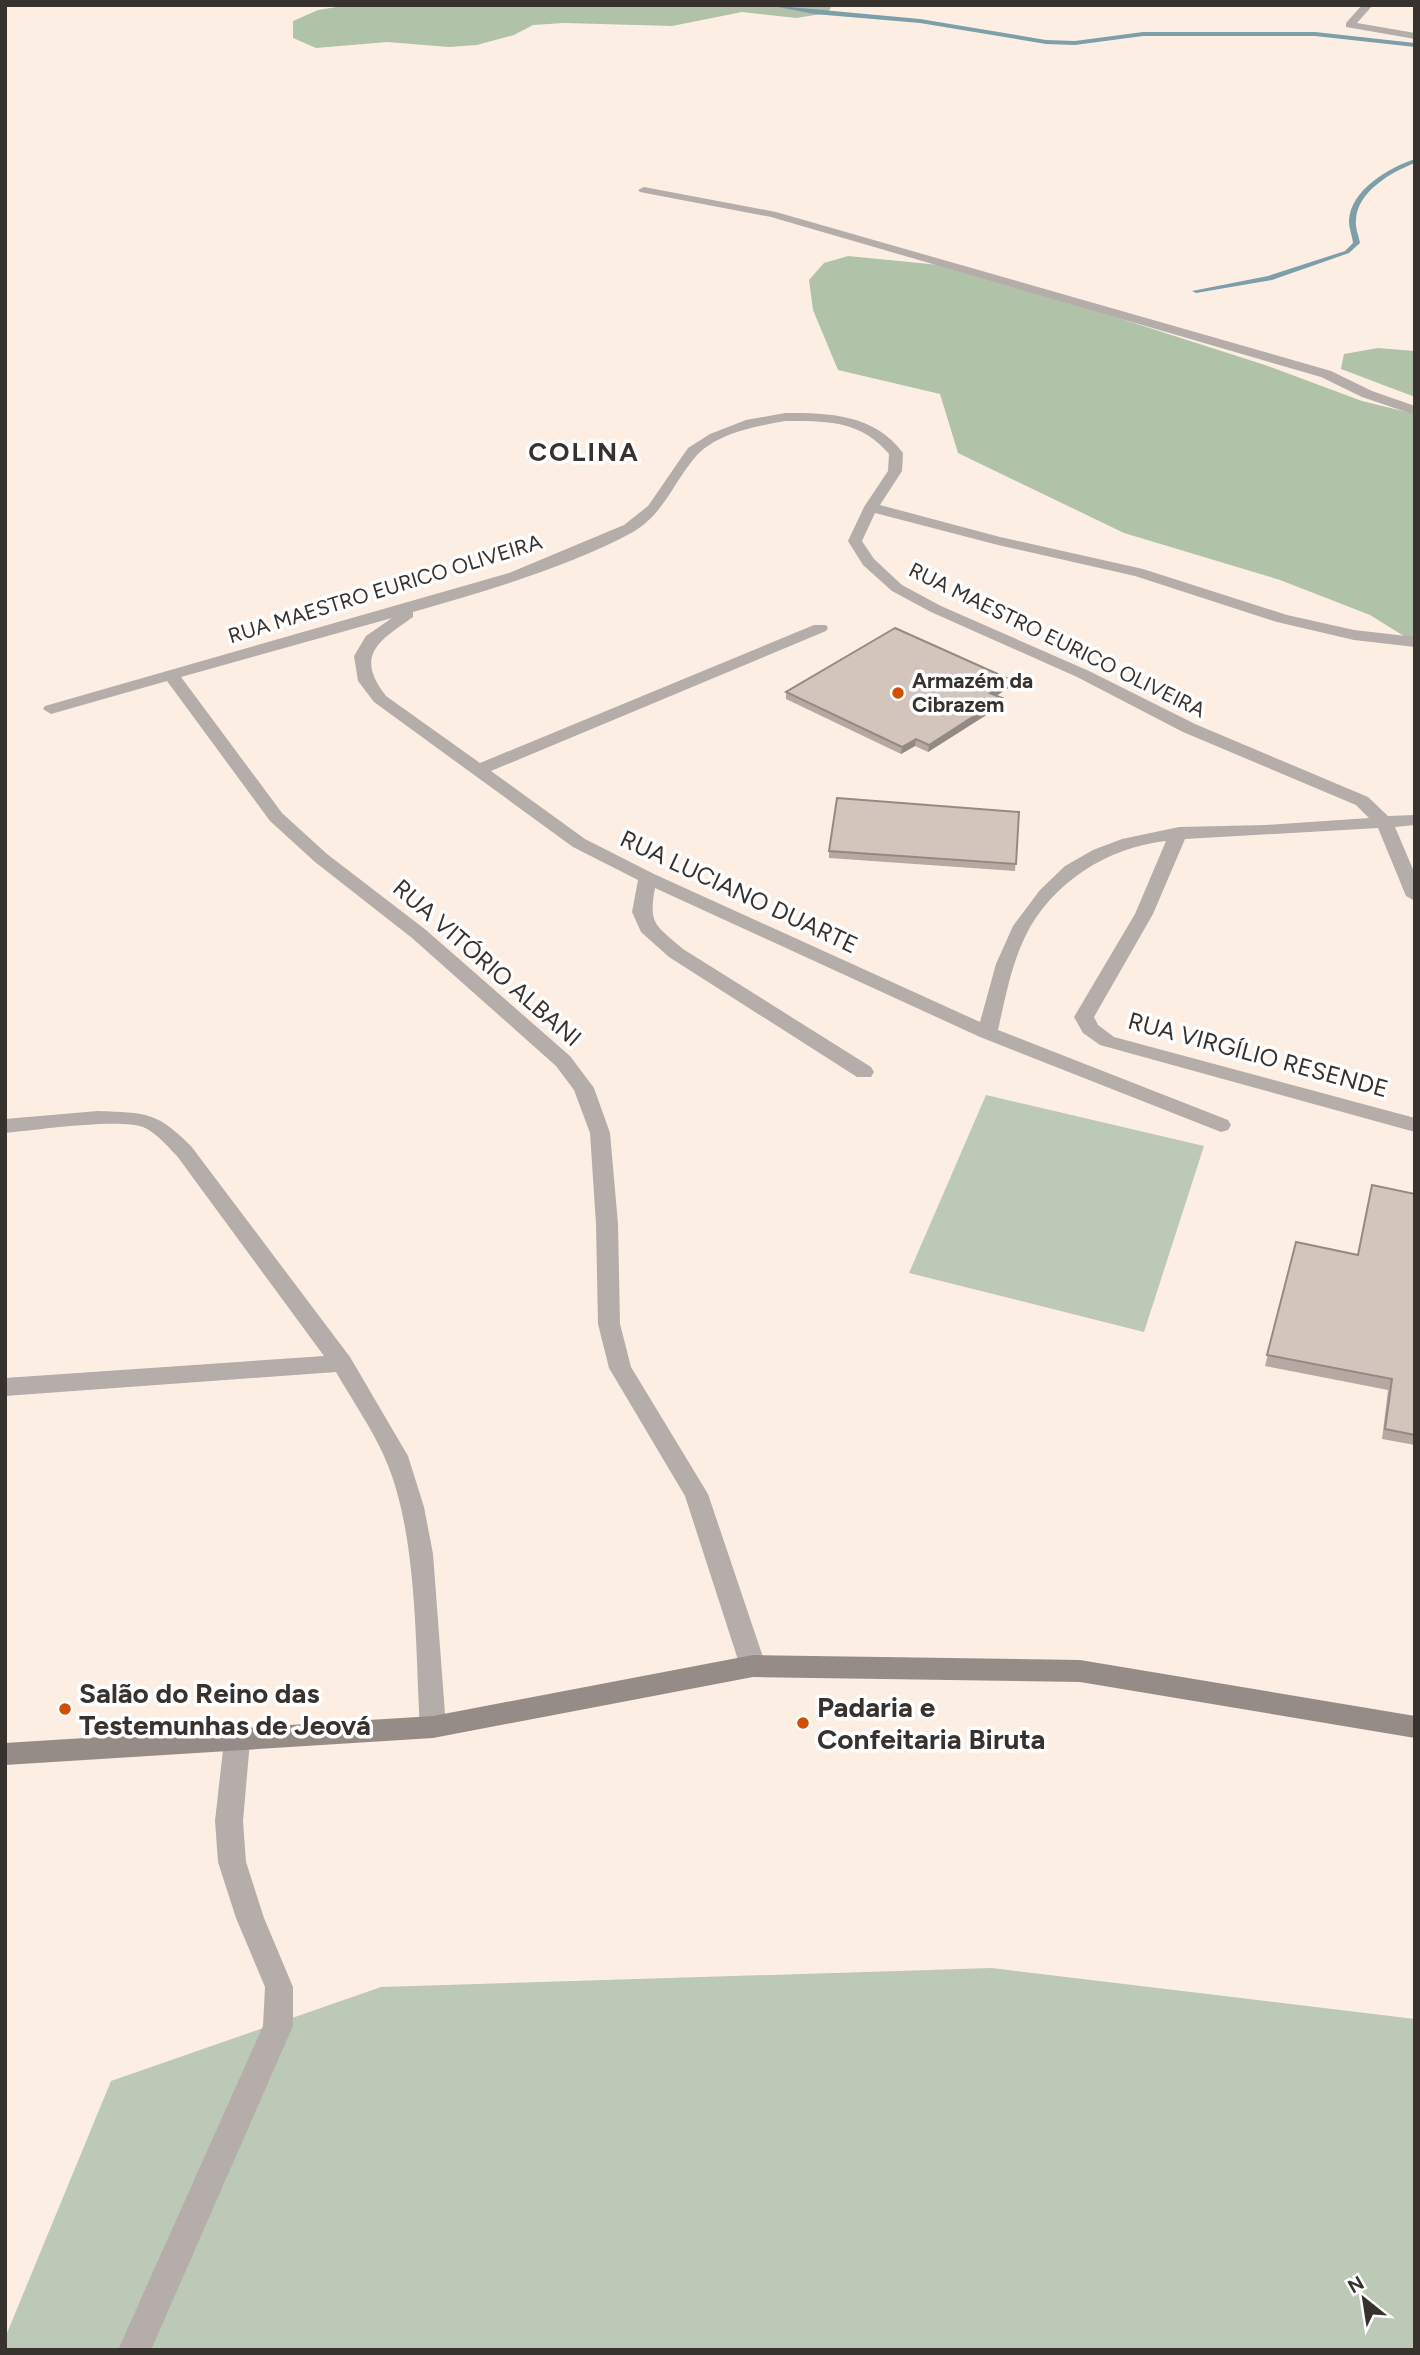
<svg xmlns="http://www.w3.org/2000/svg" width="1420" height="2355" viewBox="0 0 1420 2355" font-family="Figtree,sans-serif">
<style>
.green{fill:#bcc9b7}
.forest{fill:#b0c3a9}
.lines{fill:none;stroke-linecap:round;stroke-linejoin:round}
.stream{fill:#7c9faa;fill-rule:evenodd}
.street{fill:#b4adaa;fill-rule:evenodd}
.secondary{fill:#968c87;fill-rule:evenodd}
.wall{fill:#b6a9a2}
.shaded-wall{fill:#948a84}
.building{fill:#d4c5bc;stroke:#948a84;stroke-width:2}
.poi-dot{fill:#d24e03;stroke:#fff;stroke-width:2.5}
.labels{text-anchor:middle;stroke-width:7;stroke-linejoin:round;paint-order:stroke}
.far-street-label{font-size:21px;fill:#38322e;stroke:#fff}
.far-poi-label{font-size:21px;font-weight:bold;fill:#38322e;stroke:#fff;text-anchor:start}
.street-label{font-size:24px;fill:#38322e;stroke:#fff}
.far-district-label{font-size:26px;font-weight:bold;letter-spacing:2px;fill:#38322e;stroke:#fff}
.near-poi-label{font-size:28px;font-weight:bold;fill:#38322e;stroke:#fff;text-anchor:start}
</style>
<rect width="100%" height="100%" fill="#fdeee4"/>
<path class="green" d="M986 1095 1204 1146 1144 1332 909 1273Z
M992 1968 1415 2019V2350H5V2338L111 2081 381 1987Z"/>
<path class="forest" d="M349 5H832L828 13 796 18 742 12 672 26 564 23 533 25 514 35 477 45 449 47 387 42 316 48 293 38V21L318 10Z
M848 256 960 267 1268 366 1362 401 1415 414V643L1370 615 1280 580 1124 533 958 453 940 394 838 370 813 310 809 280 824 263Z
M1378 348 1415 351V397L1341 369 1344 354Z"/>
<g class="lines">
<path class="stream" d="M768 5 920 19 1046 40 1075 41 1143 32H1315L1415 43V47L1315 36H1143L1075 45 1046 44 920 23 814 14Z
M1415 159V163C1391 172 1357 192 1356 220 1355 228 1359 236 1360 243L1349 253 1272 280 1196 293 1192 291 1268 276 1345 251 1353 243C1352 235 1349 228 1349 221 1350 190 1390 167 1415 159Z"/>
<path class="street" d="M1362 5H1373L1357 23 1415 33V39L1346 27V23Z
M644 187 776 212 1331 371 1372 391 1415 406V415L1362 397 1321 377 771 217 640 192 638 190Z
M785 413C830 413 874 414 903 453L902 471 880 505 1000 537 1143 569 1287 615 1354 630 1415 637V647L1354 640 1277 622 1135 576 998 545 875 513 862 541 874 559 902 585 941 606 1089 671 1195 724 1368 797 1388 816 1415 815V825L1395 827 1415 874V901L1406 896 1378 828 1185 839 1153 914 1094 1017 1098 1025 1114 1037 1415 1118V1132L1100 1045 1083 1033 1074 1017 1135 914 1166 841C1108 847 1051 883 1025 937 1011 966 1005 999 998 1030L1228 1120 1231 1125 1228 1130 1221 1132 980 1037 655 888C648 925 656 925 683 949L871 1067 874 1072 871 1077H857L669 957 641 932 632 912 638 880 573 847 374 702 358 681 354 656 366 636 392 618 181 677 282 813 327 854 426 930 570 1056 594 1088 610 1133 618 1224 620 1324 631 1367 708 1494 766 1666 762 1674 753 1677 744 1674 740 1666 685 1496 609 1368 598 1324 596 1224 590 1133 574 1090 556 1066 412 938 315 862 270 821 167 681 51 714 43 709 45 706 509 573 624 525 648 506 688 448 710 434 746 420ZM785 421C827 421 860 420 889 454L888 471 864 507 848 541 863 565 892 591 931 612 1077 677 1183 732 1356 805 1369 818 1266 825 1179 827 1122 839 1093 850 1065 866 1040 890 1013 926 996 964 980 1022 654 874 585 839 491 771 826 631 828 628 826 625H814L480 763 386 696C354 655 379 641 413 617V612C483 592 569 567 633 532 664 514 674 481 697 455 718 433 757 426 785 421Z
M98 1111C146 1113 156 1111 191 1146L350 1357 408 1456 424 1507 433 1554 446 1727 442 1735 433 1738 424 1735 420 1727C415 1645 418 1531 384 1456 371 1427 352 1400 336 1372L5 1396V1378L324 1356 177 1156C167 1146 157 1133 143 1127 119 1118 35 1130 5 1133V1119Z
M237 1730 246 1733 250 1741 243 1821 246 1862 264 1918 293 1987V2026L151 2350H118L263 2026 265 1987 236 1918 218 1862 215 1821 224 1741 228 1733Z"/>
<path class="secondary" d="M753 1655 1080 1660 1415 1716V1738L1080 1682 753 1677 433 1738 5 1765V1743L433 1716Z"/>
</g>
<path class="wall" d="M1010 687 996 695 1002 705 928 752 915 746 901 754 786 699V692Z
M1019 812 1015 871 829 858V851Z
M1372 1185 1415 1194V1445L1382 1439 1388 1390 1265 1366 1296 1242 1358 1255Z"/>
<path class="shaded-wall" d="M1011 680 1010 687 990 700V693Z
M1002 698V705L928 752 929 745Z
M916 739 915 746 901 754 902 747Z"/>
<path class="building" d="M895 628 1011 680 990 693 1002 698 929 745 916 739 902 747 786 692Z
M837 798 1019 812 1016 864 829 851Z
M1372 1185 1415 1194V1435L1385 1429 1392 1379 1267 1355 1296 1242 1358 1255Z"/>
<g class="poi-dot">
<circle cx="898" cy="693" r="7"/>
<circle cx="65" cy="1709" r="7"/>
<circle cx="803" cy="1723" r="7"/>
</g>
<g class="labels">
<g class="far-street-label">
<text transform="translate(385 589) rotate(-17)" y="7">RUA MAESTRO EURICO OLIVEIRA</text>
<text transform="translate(1057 640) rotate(26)" y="7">RUA MAESTRO EURICO OLIVEIRA</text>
</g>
<g class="far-poi-label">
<text x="912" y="688">Armazém da<tspan x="912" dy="24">Cibrazem</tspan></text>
</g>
<g class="street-label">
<text transform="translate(739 892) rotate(25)" y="8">RUA LUCIANO DUARTE</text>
<text transform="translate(487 963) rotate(41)" y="8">RUA VITÓRIO ALBANI</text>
<text transform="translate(1258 1055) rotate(15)" y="8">RUA VIRGÍLIO RESENDE</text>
</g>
<g class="far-district-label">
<text x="584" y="461">COLINA</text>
</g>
<g class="near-poi-label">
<text x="79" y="1703">Salão do Reino das<tspan x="79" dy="32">Testemunhas de Jeová</tspan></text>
<text x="817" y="1717">Padaria e<tspan x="817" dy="32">Confeitaria Biruta</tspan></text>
</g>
</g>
<rect width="1420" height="2355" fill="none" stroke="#38322e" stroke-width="14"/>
<g transform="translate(1364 2299) rotate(330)" stroke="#ffffff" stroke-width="5" paint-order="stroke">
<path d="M0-5L12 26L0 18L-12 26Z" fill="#38322e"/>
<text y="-10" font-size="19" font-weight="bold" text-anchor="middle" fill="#38322e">N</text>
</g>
</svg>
